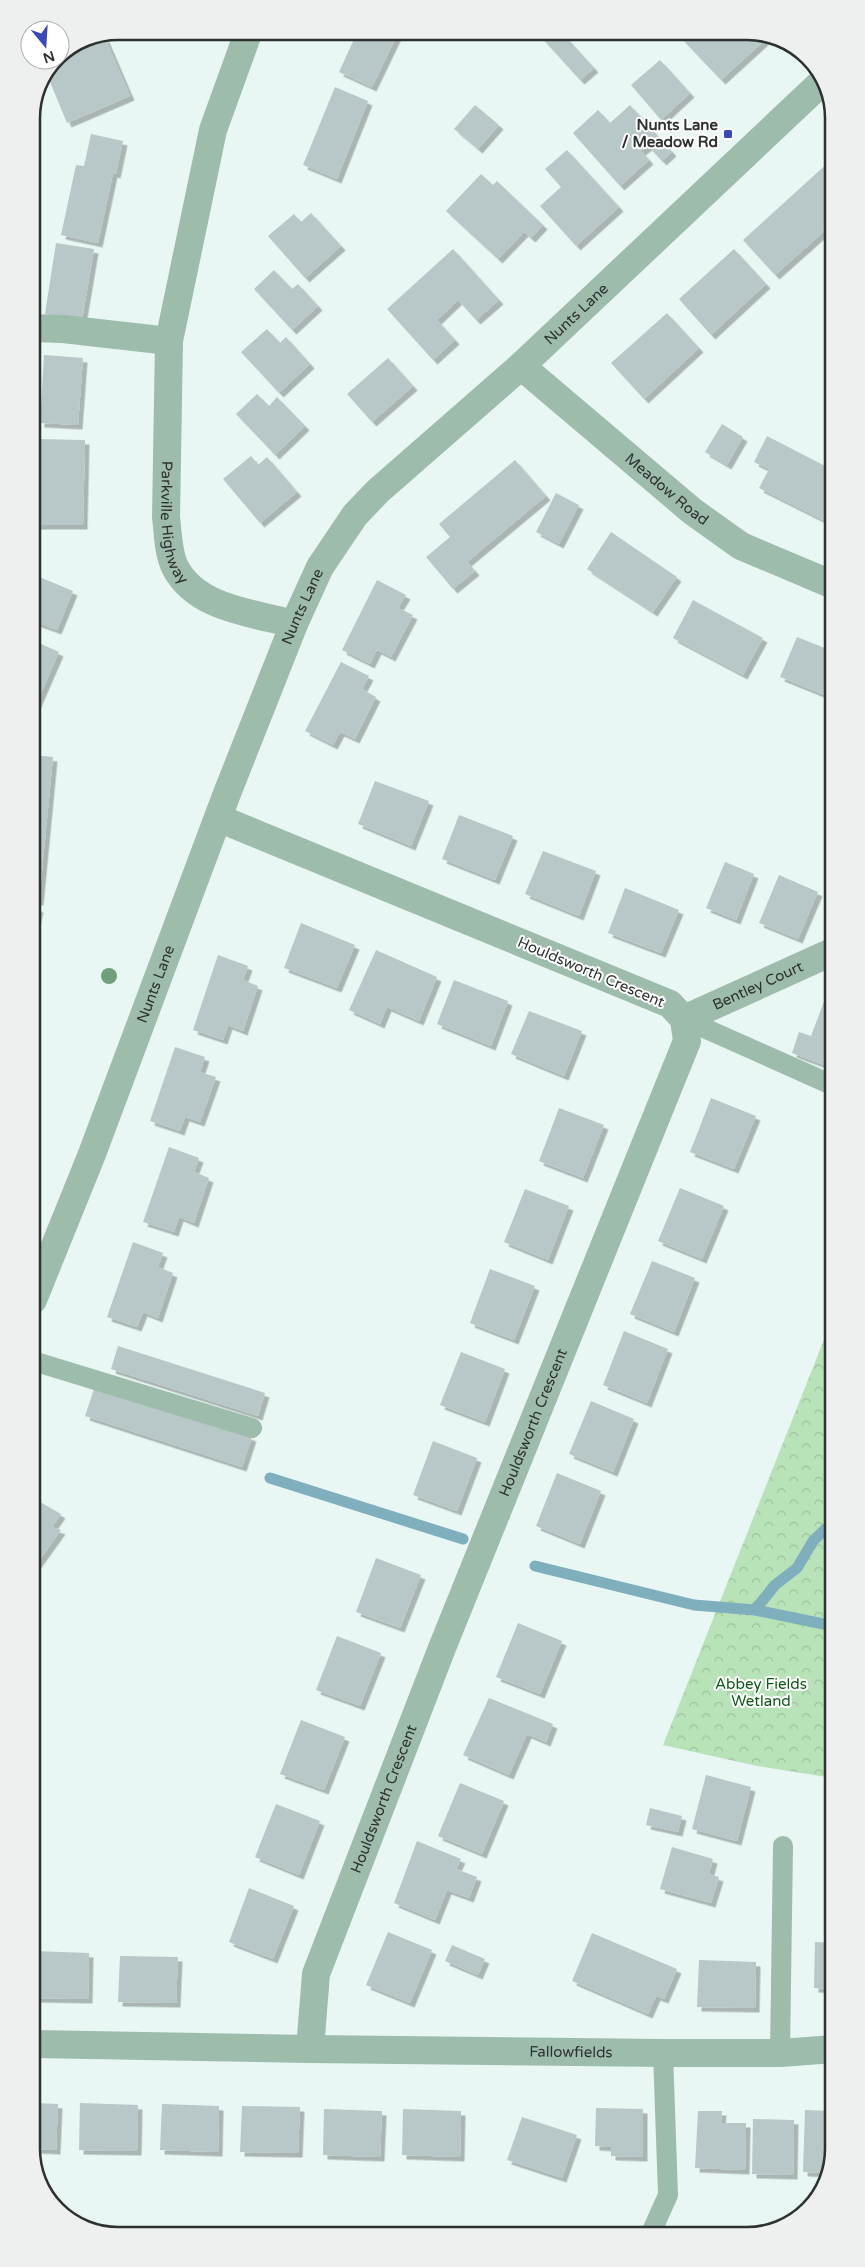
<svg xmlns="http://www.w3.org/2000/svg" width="865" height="2267" viewBox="0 0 865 2267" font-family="'Varela Round',sans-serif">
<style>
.forest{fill:url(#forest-crowns)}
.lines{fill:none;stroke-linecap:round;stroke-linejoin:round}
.stream{stroke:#7fafbc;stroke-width:11}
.building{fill:#b8c7c7;filter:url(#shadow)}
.service{stroke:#9dbcac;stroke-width:20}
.minor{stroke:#9dbcac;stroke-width:28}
.tree{fill:#70a07a}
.poi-dot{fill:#3a48bb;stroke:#fff;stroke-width:2}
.labels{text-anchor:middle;stroke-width:4;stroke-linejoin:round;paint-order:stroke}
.poi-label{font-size:15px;font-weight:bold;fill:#2d3231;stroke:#fff;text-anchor:end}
.street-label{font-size:15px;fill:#2d3231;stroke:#fff}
.park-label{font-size:15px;fill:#0e5817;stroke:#fff}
.rim{fill:none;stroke:#2d3231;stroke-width:2.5}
</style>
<defs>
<pattern id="forest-crowns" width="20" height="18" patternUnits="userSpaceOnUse" patternTransform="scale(1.25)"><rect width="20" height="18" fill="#b8e2b7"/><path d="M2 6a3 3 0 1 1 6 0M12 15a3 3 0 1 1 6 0" fill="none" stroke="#9ec29e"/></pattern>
<filter id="shadow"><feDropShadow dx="4.5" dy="4.5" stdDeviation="0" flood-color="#0004"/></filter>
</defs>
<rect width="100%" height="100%" fill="#e8f7f4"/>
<path class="forest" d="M833 1317V1778L757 1766 663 1745Z"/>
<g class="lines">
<path class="stream" d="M270 1478 463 1539
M535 1566 694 1605 755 1610 833 1626
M755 1610 775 1585 797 1568 813 1541 833 1522"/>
</g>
<path class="building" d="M752 31 767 38 721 80 681 38 688 32Z
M543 33H562L594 68 580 80 540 36Z
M356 35H397L372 87 339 72Z
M95 38H105L130 96 67 123 48 77 55 60H60V55Z
M660 60 690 93 661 120 631 85Z
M335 87 368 101 337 179 303 165Z
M475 105 499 125 478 149 454 129Z
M630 105 672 152 662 161 648 146 641 151 649 160 620 186 573 133 598 110 610 123Z
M91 134 123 141 116 174 113 173 98 243 61 235 76 165 84 166Z
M567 150 619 207 576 246 540 206 561 187 545 169Z
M831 160V225L775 275 743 240Z
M481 174 493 185 497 181 543 225 531 238 524 232 498 259 446 211Z
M311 213 341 246 305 278 268 236 294 214 301 222Z
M56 243 94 249 82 320 45 314Z
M453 249 499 300 476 320 458 300 437 320 455 340 433 360 387 309Z
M734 249 766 284 711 335 679 299Z
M274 270 292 289 298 284 318 306 292 330 254 289Z
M667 313 699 348 644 399 611 363Z
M267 329 280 343 286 337 310 364 279 393 241 352Z
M44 355 83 358 78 425 40 423Z
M388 358 413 386 372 422 347 394Z
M257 394 269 406 277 397 305 426 275 455 236 414Z
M722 424 743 437 727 465 705 452Z
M767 436 831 469V509L825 521 759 488 769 469 754 462Z
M36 439 85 440 83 525H34Z
M251 456 258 465 267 457 297 492 260 523 223 479Z
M515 460 546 496 467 562 475 571 453 589 426 557 450 537 439 524Z
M556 493 579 505 559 544 536 532Z
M611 532 677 577 653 612 587 569Z
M32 574 73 591 57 630 32 621Z
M377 580 406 595 398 608 413 615 391 657 377 650 370 664 342 650Z
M693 600 763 638 743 675 673 638Z
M797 637 832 651V698L780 677Z
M32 640 59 652 32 714Z
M341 662 369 676 362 689 376 697 355 739 340 732 333 745 305 731Z
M32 755 53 757 39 901H33Z
M375 781 429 801 411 846 358 824Z
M459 815 513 836 495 880 442 859Z
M543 851 596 871 579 916 525 894Z
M725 862 754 874 736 920 706 908Z
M779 875 818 892 798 939 759 923Z
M625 888 679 910 661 953 608 933Z
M33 907 39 908 33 935Z
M301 923 355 945 337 988 284 968Z
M376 950 437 977 419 1021 387 1007 380 1024 349 1010Z
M218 955 248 966 243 980 258 986 243 1031 228 1025 223 1040 193 1030Z
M454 980 508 1001 491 1046 437 1024Z
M826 996 832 999V1068L792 1053 799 1032 811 1036Z
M529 1011 582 1031 564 1076 511 1054Z
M175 1047 205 1057 200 1072 216 1077 200 1122 185 1117 180 1131 150 1121Z
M711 1098 756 1116 734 1169 690 1152Z
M559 1108 604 1125 583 1178 539 1161Z
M169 1147 199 1158 194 1172 209 1178 194 1223 179 1217 174 1232 143 1222Z
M680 1188 724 1206 702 1259 658 1241Z
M525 1189 569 1206 548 1260 504 1242Z
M133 1242 163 1253 158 1267 173 1273 158 1318 143 1312 137 1327 107 1317Z
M652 1261 695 1278 674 1332 630 1314Z
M490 1269 535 1286 514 1340 470 1323Z
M624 1331 668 1349 647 1403 603 1385Z
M118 1346 265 1393 258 1416 111 1369Z
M461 1352 505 1369 485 1422 440 1405Z
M95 1386 252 1437 242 1467 85 1416Z
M591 1401 634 1419 613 1472 569 1454Z
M433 1441 477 1458 457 1511 413 1495Z
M557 1473 601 1491 580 1544 536 1526Z
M33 1498 61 1514 52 1527 61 1530 33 1569Z
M376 1558 421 1575 400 1628 356 1612Z
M518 1623 562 1641 540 1694 496 1677Z
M337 1636 381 1653 360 1706 316 1690Z
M489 1698 553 1724 546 1742 527 1734 509 1775 463 1755Z
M301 1720 345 1737 324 1790 280 1774Z
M706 1775 751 1787 737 1841 692 1829Z
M460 1783 504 1801 482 1854 438 1836Z
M276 1804 320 1821 299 1875 255 1857Z
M650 1808 682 1816 678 1832 646 1825Z
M417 1841 461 1859 456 1869 477 1877 469 1898 447 1890 435 1920 394 1903Z
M672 1847 713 1859 709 1874 719 1877 711 1903 660 1889Z
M249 1888 294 1906 273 1959 229 1942Z
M388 1932 432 1950 410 2003 366 1985Z
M592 1933 677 1969 664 1999 656 1996 648 2014 572 1981Z
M815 1942 833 1943 834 1989 814 1988Z
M452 1945 485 1959 478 1975 445 1961Z
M34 1951 89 1953 88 1999 34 1998Z
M120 1956 178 1957 176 2003 118 2002Z
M699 1960 756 1962 755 2008 697 2007Z
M34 2103 58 2104 56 2150 34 2149Z
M80 2103 138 2105 137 2151 79 2150Z
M162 2104 219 2106 218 2152 160 2150Z
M242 2106 300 2107 298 2153 240 2152Z
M596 2108 643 2109V2157L611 2156V2147L595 2146Z
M324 2109 382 2111 380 2157 323 2155Z
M403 2109 461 2111 460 2157 402 2155Z
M805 2110 833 2111 834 2149 825 2173 803 2172Z
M698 2111H722L721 2123H746L745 2170 695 2168Z
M522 2117 577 2135 562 2178 507 2160Z
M753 2119 794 2120 793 2175 752 2174Z"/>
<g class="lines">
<path class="service" d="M684 1019 832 1085
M33 1361 252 1428
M780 2053 783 1846
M651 2233 668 2195 663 2053"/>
<g class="minor">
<path id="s1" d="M247 36 213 130 169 341 166 517C168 533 168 553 175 567 196 609 254 613 294 624"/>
<path d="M32 328 63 329 169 341"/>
<path id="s2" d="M521 366 692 511 741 546 831 584"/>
<path id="s3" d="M684 1019 832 952"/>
<path id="s4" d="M33 1300 92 1154 226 796 294 624 320 567 355 515 378 491 521 366 822 82"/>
<path id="s5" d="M34 2044 310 2049 316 1974 442 1648 687 1041 684 1019 670 1004 218 818"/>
<path id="s6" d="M310 2049 663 2053H780L834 2049"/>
</g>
</g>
<circle class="tree" cx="109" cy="976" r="8"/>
<rect class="poi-dot" x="723" y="129" width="10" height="10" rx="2.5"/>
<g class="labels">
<g class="poi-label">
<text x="718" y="130">Nunts Lane<tspan x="718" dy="17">/ Meadow Rd</tspan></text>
</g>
<g class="street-label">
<text dy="5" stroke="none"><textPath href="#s4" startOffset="1149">Nunts Lane</textPath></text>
<text dy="5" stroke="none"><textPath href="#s2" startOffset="191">Meadow Road</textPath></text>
<text dy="5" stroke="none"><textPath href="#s1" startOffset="498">Parkville Highway</textPath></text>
<text dy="5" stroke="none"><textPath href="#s4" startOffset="744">Nunts Lane</textPath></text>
<text transform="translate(591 972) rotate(23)" y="5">Houldsworth Crescent</text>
<text dy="5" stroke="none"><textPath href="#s4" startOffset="339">Nunts Lane</textPath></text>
<text dy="5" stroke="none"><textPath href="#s3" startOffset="81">Bentley Court</textPath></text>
<text dy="5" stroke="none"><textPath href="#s5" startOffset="944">Houldsworth Crescent</textPath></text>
<text dy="5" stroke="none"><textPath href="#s5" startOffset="539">Houldsworth Crescent</textPath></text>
<text dy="5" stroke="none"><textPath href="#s6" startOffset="261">Fallowfields</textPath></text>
</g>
<g class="park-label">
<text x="761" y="1689">Abbey Fields<tspan x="761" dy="17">Wetland</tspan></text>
</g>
</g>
<path d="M0 0H865V2267H0ZM118 40H747A78 78 0 0 1 825 118V2149A78 78 0 0 1 747 2227H118A78 78 0 0 1 40 2149V118A78 78 0 0 1 118 40Z" fill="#eeefef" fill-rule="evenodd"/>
<path class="rim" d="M118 40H747A78 78 0 0 1 825 118V2149A78 78 0 0 1 747 2227H118A78 78 0 0 1 40 2149V118A78 78 0 0 1 118 40Z"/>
<g transform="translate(45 45) rotate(162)"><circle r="24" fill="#ffffff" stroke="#abadad"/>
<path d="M0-4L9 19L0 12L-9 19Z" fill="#3a48bb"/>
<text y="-8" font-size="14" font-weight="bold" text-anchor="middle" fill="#2d3231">N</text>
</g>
</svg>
